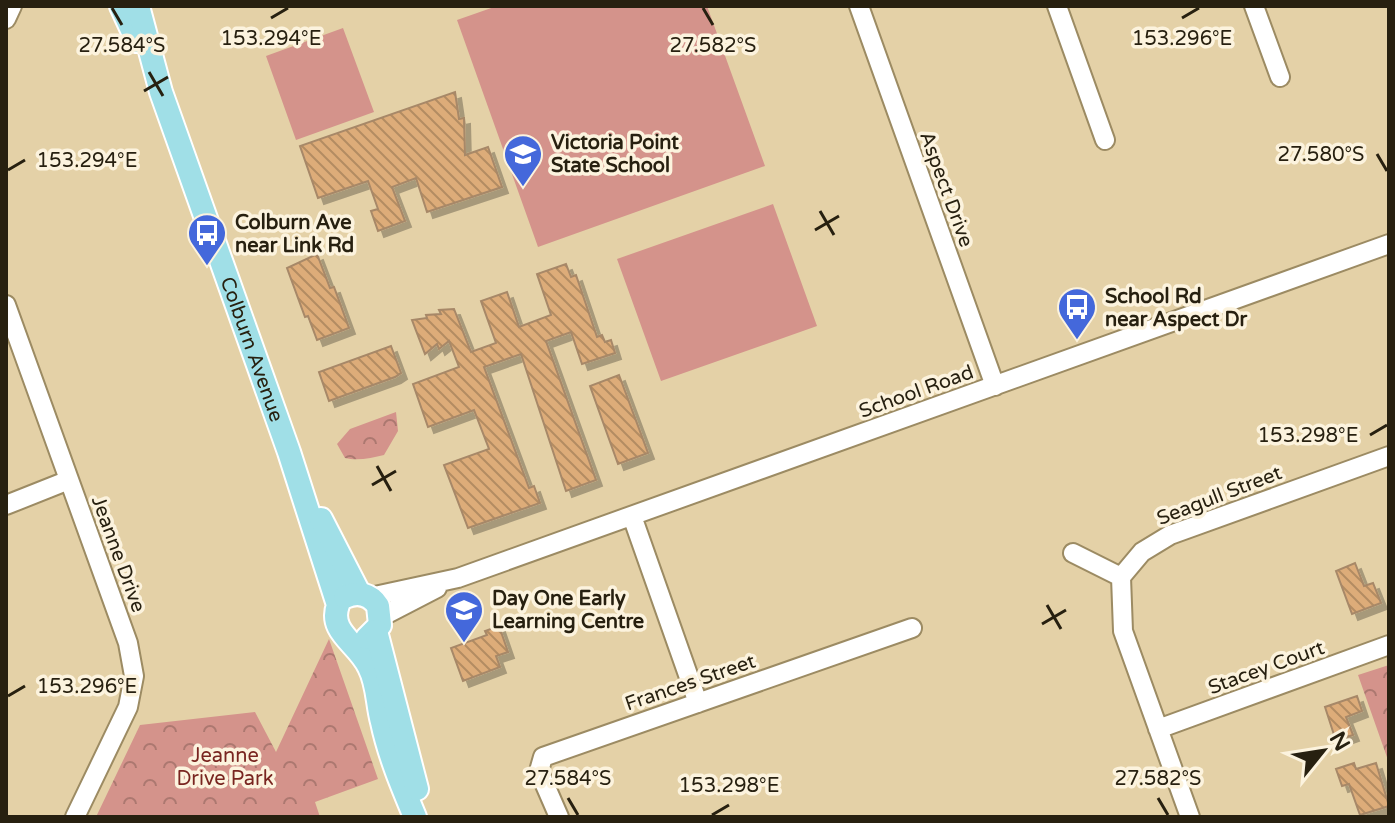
<svg xmlns="http://www.w3.org/2000/svg" width="1395" height="823" viewBox="0 0 1395 823" font-family="'Varela Round',sans-serif">
<style>
.park{fill:url(#park-crowns)}
.pitch{fill:#d4938b}
.building{fill:url(#building-back-hatch);stroke:#a78868;stroke-width:2;filter:url(#shadow)}
.lines{fill:none;stroke-linecap:round;stroke-linejoin:round}
.minor-casing{stroke:#9c8b63;stroke-width:22}
.major-casing{stroke:#fff;stroke-width:26}
.minor{stroke:#fff;stroke-width:18}
.major{stroke:#a0dfe7;stroke-width:22}
.ticks{fill:none;stroke:#272010;stroke-width:3}
.labels{text-anchor:middle;stroke-width:7;stroke-linejoin:round;paint-order:stroke}
.poi-label{font-size:20px;font-weight:bold;fill:#272010;stroke:#fcf3de;text-anchor:start}
.street-label{font-size:20px;fill:#272010;stroke:#fcf3de}
.park-label{font-size:20px;fill:#792520;stroke:#fcf3de}
.ticks-label{font-size:20px;text-anchor:middle;fill:#272010;stroke:#fcf3de;stroke-width:7;stroke-linejoin:round;paint-order:stroke}
</style>
<defs>
<pattern id="park-crowns" width="20" height="18" patternUnits="userSpaceOnUse" patternTransform="scale(2)"><rect width="20" height="18" fill="#d4938b"/><path d="M2 6a3 3 0 1 1 6 0M12 15a3 3 0 1 1 6 0" fill="none" stroke="#ac7870"/></pattern>
<pattern id="building-back-hatch" width="6" height="6" patternUnits="userSpaceOnUse" patternTransform="scale(2)"><rect width="6" height="6" fill="#ddac79"/><path d="M-1 5l2 2M0 0l6 6M5-1l2 2" fill="none" stroke="#b38c62"/></pattern>
<filter id="shadow"><feDropShadow dx="6" dy="6" stdDeviation="0" flood-color="#0004"/></filter>
</defs>
<rect width="100%" height="100%" fill="#e4d1a7"/>
<path class="park" d="M396 412 398 431 384 455C372 458 357 461 345 458L337 444 350 429Z
M329 639 378 779 315 802 320 817H96L140 725 255 712 276 752Z
M1389 665V763L1358 675Z"/>
<path class="pitch" d="M497 6H707L765 166 538 247 457 20Z
M343 28 374 112 296 140 266 56Z
M773 204 817 326 661 381 617 259Z"/>
<path class="building" d="M455 92 459 119 464 118 465 155 488 147 502 187 427 212 416 178 392 187 405 221 378 231 371 211 378 209 368 181 318 198 300 146Z
M317 254 330 288 334 287 349 328 317 340 308 316 305 317 287 268Z
M566 264 571 277 576 275 597 337 602 335 605 342 611 340 615 353 582 364 571 332 546 341 596 480 566 491 521 354 484 367 529 488 534 486 540 503 468 528 444 465 489 449 474 410 428 427 413 384 459 367 449 341 439 349 437 344 425 354 412 320 427 318 426 315 441 314 439 310 454 309 471 352 496 343 481 301 507 292 519 327 551 315 537 274Z
M391 346 401 373 395 377 329 401 319 372Z
M619 375 648 453 618 464 590 386Z
M1355 563 1364 586 1373 583 1381 603 1352 614 1336 571Z
M499 626 508 652 496 656 500 667 463 681 451 648 487 635 485 631Z
M1357 696 1362 711 1346 717 1353 735 1336 741 1325 707Z
M1354 763 1356 769 1376 763 1389 806 1360 815 1349 784 1342 786 1336 769Z"/>
<g class="lines">
<defs>
<path id="minor" d="M859 6 995 386
M1057 6 1105 140
M1254 6 1280 77
M6 19 12 6
M6 305 128 643 134 676 128 707 75 817
M6 505 69 480
M632 516 698 703
M1073 553 1121 577
M370 597 458 578 1389 244
M381 617 437 588
M1158 729 1389 645
M559 817 539 771 543 757 912 628
M1190 817 1123 631 1121 577 1142 552 1170 535 1389 456"/>
<g id="major">
<path d="M121 6 137 41"/>
<path id="s1" d="M138 6 161 92 289 452 338 605C328 632 358 643 369 667 378 684 377 704 382 722 389 755 402 786 415 817"/>
<path d="M321 519 359 593"/>
<path d="M345 597C358 591 370 594 378 606L380 625 367 638"/>
<path d="M376 631 417 789"/>
</g>
</defs>
<use href="#minor" class="minor-casing"/>
<use href="#major" class="major-casing"/>
<use href="#minor" class="minor"/>
<use href="#major" class="major"/>
</g>
<path class="ticks" d="M112 8 122 25M703 8 713 25M271 18 288 8M1182 18 1199 8M149 72 163 96M144 91 168 77M1377 154 1387 171M8 170 25 160M820 211 834 235M815 230 839 216M1370 435 1387 425M377 466 391 491M372 485 396 471M1047 605 1061 629M1042 624 1066 610M8 696 25 686M568 798 578 815M1158 798 1168 815M712 815 729 805"/>
<defs>
<symbol id="school-pin" viewBox="-11 -11 22 30"><path d="M0 17L-7.5 6A9.5 9.5 0 1 1 7.5 6Z" fill="#4468db" stroke="#fcf3de"/><path d="M0-5L7-2L0 1L-7-2ZM-4 1L0 2.5L4 1V4Q0 6-4 4Z" fill="#fff"/></symbol>
<symbol id="bus-pin" viewBox="-11 -11 22 30"><path d="M0 17L-7.5 6A9.5 9.5 0 1 1 7.5 6Z" fill="#4468db" stroke="#fcf3de"/><path d="M-5-6H5V4H4V6H2V4H-2V6H-4V4H-5ZM-3.5-4V0h7V-4ZM-3.5 1.2v1.5H-2V1.2ZM2 1.2v1.5H3.5V1.2Z" fill="#fff"/></symbol>
</defs>
<g fill-rule="evenodd">
<use href="#school-pin" x="501" y="132" width="44" height="60"/>
<use href="#bus-pin" x="185" y="211" width="44" height="60"/>
<use href="#bus-pin" x="1055" y="285" width="44" height="60"/>
<use href="#school-pin" x="442" y="588" width="44" height="60"/>
</g>
<g class="labels">
<g class="poi-label">
<text x="551" y="149">Victoria Point<tspan x="551" dy="23">State School</tspan></text>
<text x="235" y="229">Colburn Ave<tspan x="235" dy="23">near Link Rd</tspan></text>
<text x="1105" y="303">School Rd<tspan x="1105" dy="23">near Aspect Dr</tspan></text>
<text x="492" y="605">Day One Early<tspan x="492" dy="23">Learning Centre</tspan></text>
</g>
<g class="street-label">
<text transform="translate(947 189) rotate(70)" y="7">Aspect Drive</text>
<text dy="7" stroke="none"><textPath href="#s1" startOffset="362">Colburn Avenue</textPath></text>
<text transform="translate(916 391) rotate(-20)" y="7">School Road</text>
<text transform="translate(1219 495) rotate(-21)" y="7">Seagull Street</text>
<text transform="translate(119 554) rotate(70)" y="7">Jeanne Drive</text>
<text transform="translate(1266 667) rotate(-20)" y="7">Stacey Court</text>
<text transform="translate(690 682) rotate(-19)" y="7">Frances Street</text>
</g>
<g class="park-label">
<text x="225" y="762">Jeanne<tspan x="225" dy="23">Drive Park</tspan></text>
</g>
</g>
<g class="ticks-label">
<text x="271" y="45">153.294°E</text>
<text x="1182" y="45">153.296°E</text>
<text x="122" y="52">27.584°S</text>
<text x="713" y="52">27.582°S</text>
<text x="1321" y="161">27.580°S</text>
<text x="87" y="167">153.294°E</text>
<text x="1308" y="442">153.298°E</text>
<text x="87" y="693">153.296°E</text>
<text x="568" y="785">27.584°S</text>
<text x="1158" y="785">27.582°S</text>
<text x="729" y="792">153.298°E</text>
</g>
<rect width="1395" height="823" fill="none" stroke="#272010" stroke-width="16"/>
<g transform="translate(1323 751) rotate(60)" stroke="#fcf3de" stroke-width="6" paint-order="stroke">
<path d="M0-6L14 30L0 20L-14 30Z" fill="#272010"/>
<text y="-12" font-size="22" font-weight="bold" text-anchor="middle" fill="#272010">N</text>
</g>
</svg>
